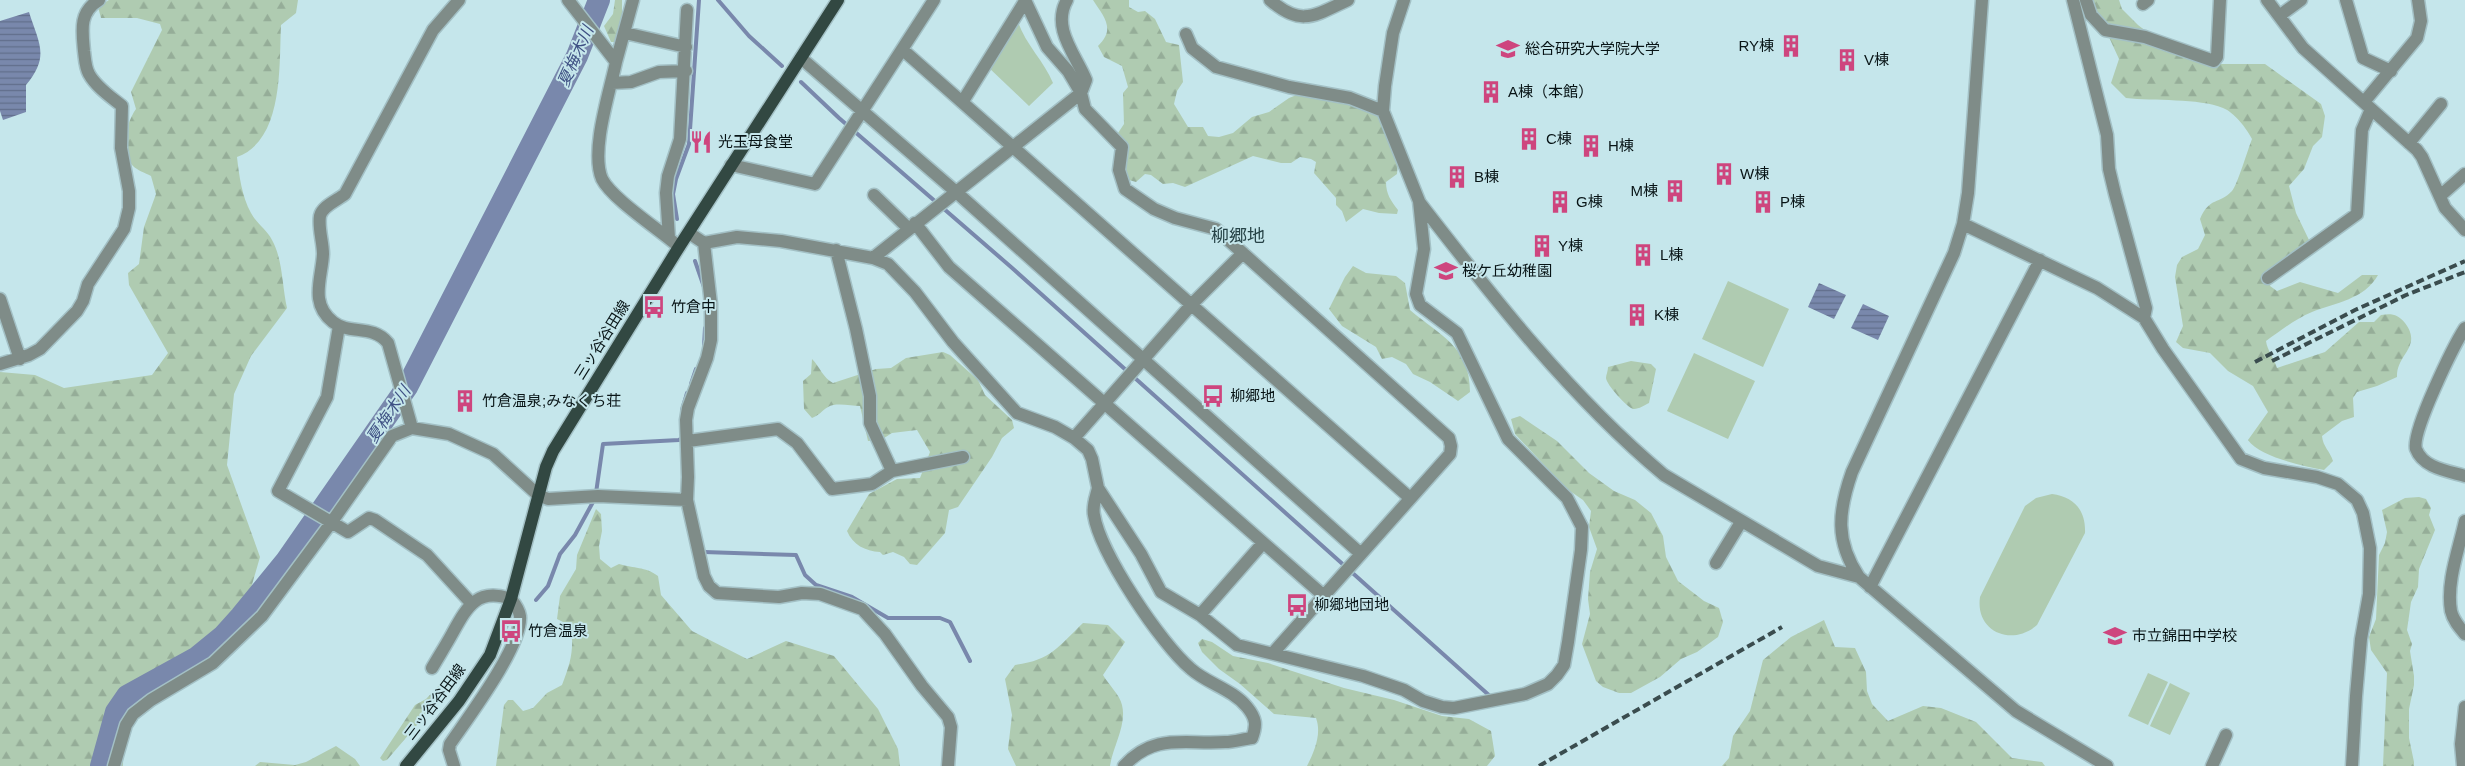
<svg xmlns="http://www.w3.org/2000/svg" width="2465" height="766" viewBox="0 0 2465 766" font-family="Helvetica,'Noto Sans JP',sans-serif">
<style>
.grass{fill:#afcbb1}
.forest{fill:url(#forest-firs)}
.water{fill:url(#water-rules)}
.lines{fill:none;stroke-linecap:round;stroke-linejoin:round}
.stream{stroke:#7988ac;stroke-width:4}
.river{stroke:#7988ac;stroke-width:22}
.minor-casing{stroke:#a3c0c5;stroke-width:15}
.major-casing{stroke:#a3c0c5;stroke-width:15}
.minor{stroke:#7f8c88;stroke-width:12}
.major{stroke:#324842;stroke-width:12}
.rail{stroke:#3a4c4e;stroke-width:4;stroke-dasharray:8 4;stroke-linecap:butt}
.labels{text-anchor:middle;stroke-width:4;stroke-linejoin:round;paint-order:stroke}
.poi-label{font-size:15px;fill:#081416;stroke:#c5e6eb;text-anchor:start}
.street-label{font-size:15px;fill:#081416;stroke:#c5e6eb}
.water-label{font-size:16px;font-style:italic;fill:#3e5083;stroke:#c5e6eb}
.quarter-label{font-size:18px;fill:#274347;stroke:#c5e6eb}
</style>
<defs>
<pattern id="forest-firs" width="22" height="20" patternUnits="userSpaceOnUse" patternTransform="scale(1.25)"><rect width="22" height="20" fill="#afcbb1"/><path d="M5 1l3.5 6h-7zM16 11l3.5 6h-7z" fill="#95ad98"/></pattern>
<pattern id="water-rules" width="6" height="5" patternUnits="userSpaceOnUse" patternTransform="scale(1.25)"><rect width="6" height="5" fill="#7988ac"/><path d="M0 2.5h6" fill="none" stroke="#616e8b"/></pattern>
</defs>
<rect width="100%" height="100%" fill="#c5e6eb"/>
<path class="grass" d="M1018 22C1026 45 1044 61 1053 83L1029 106 987 66Z
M1728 281 1789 309 1763 367 1702 339Z
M1694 353 1755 381 1728 439 1667 411Z
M2052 494C2074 497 2086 510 2085 533L2037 625C2012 647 1975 632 1980 597L2025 506 2036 498Z
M2148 673 2168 682 2148 725 2128 716Z
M2170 683 2190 693 2170 735 2150 726Z"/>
<path class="forest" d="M109 0H298L296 13 281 25C279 66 284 140 237 157 239 175 242 197 251 213 256 223 267 230 272 240 283 260 282 286 287 308L251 356 234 394 227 465 260 557 247 602 243 625 236 644 209 662 166 680 124 720 123 766H0V372L35 375 64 388 152 375 168 353 129 285 128 273 139 264 144 227 156 194 151 176C145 173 137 170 133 166 119 152 126 123 136 109L131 92 162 30 160 24 137 18H101L98 7Z
M615 0H622V25L614 42H611L604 26 613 14Z
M1093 0H1129V7L1138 12 1145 11 1155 19 1166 42 1179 45 1183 82 1177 91 1174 104 1188 127H1203L1208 136 1219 137 1233 133 1252 117 1269 112 1289 98 1299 94 1350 102 1380 116 1398 162 1397 174 1386 182C1386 194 1391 201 1398 210L1397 214 1379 213 1363 209 1346 222 1342 211 1336 205V198L1314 173 1316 162 1311 159 1300 157 1291 163H1281L1253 156 1185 187 1173 183 1163 184 1151 175 1145 174 1136 182 1129 180 1118 148V133L1124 124 1123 93 1128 87 1122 66 1104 57 1098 46C1116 29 1104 17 1093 0Z
M2092 0H2119L2122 9 2138 25 2172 51 2219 64H2265L2321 104 2325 116 2322 137 2313 146 2304 169 2289 186 2296 213 2309 240 2305 247 2280 262 2270 286 2277 291 2300 282 2338 293 2362 275H2378C2365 299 2335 303 2312 312 2295 319 2280 331 2266 341 2267 350 2274 358 2277 368L2325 352 2359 322H2374L2381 315C2391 313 2398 314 2405 323 2423 347 2396 354 2397 377L2377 386 2357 392 2353 398 2354 417 2342 421 2322 436C2323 447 2330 451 2333 461L2324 470C2303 466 2260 457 2248 440L2268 412 2253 386 2228 371 2210 353 2183 348 2176 342 2183 326 2175 277 2177 265 2182 257 2198 249 2205 235 2200 219C2210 196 2219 205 2232 191 2237 186 2248 149 2252 139 2247 129 2234 112 2223 108 2199 98 2153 101 2126 98L2111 83 2119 59Z
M1353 266 1366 273 1396 276 1405 283 1410 310C1440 336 1470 346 1470 392L1458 401 1430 382 1413 374 1406 364 1392 357 1382 359 1376 347 1342 326 1329 309 1345 277Z
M943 352 950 355 978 380 985 395 1012 420 1014 428 1002 438 992 457 958 507 949 510 945 533 917 565 910 564 904 557 893 552 883 555 880 552C865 551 853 545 847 531L869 494 897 479 920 478 930 452 917 430 892 433 881 440 868 441 860 406C851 406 836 402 828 407 821 411 820 415 812 418L804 409 803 381 811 374 812 359C820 367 823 378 833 383L876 369 891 368 906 358Z
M1631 361 1651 364 1656 369 1649 403C1645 405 1639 409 1634 409 1628 409 1606 384 1606 378 1606 375 1608 371 1608 367Z
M1520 416 1557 441 1589 473 1614 491 1635 500 1651 513 1663 536 1666 557 1678 581 1704 601 1719 608 1723 622 1718 637 1697 652 1681 659 1660 677 1631 693H1619L1603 687 1596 681 1582 644 1590 614 1588 599 1590 572 1597 549 1589 527 1591 511 1583 500 1567 489 1515 434 1511 419Z
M2419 497 2426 499 2431 508 2429 515 2435 530 2419 569 2418 587 2411 602 2407 630 2412 644 2410 651 2414 676V685L2409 709V738L2414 762V766H2383L2387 673 2371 650 2369 637 2376 619 2379 555 2385 543 2387 532 2382 510 2405 498Z
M596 509 601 514 602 531 599 546 600 559 611 568 619 564C635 569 644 566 658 576L661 595 692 631 747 659 786 641 834 656 878 709 898 749 900 766H496L504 705 508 700H513L523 711 533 708 547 693 562 685C571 662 574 650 571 626L557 619 560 596 576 569 577 555Z
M1824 620 1835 647 1855 648 1866 672 1867 691 1872 704 1888 721 1923 706 1941 708 1976 722 2012 758 2042 762 2045 766H1722L1729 758 1733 736 1750 711 1763 660 1791 637Z
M1083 623 1108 625 1125 642 1103 675C1108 684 1120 695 1122 705 1127 725 1113 746 1110 766H1016L1008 749 1012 715 1005 679 1015 665C1051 660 1058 647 1083 623Z
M1202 639 1212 642 1233 656 1268 663 1344 688 1394 700 1442 716 1469 719 1491 731 1495 756 1487 766H1307C1314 752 1322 734 1316 718L1274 714 1240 684 1219 669 1202 652 1198 643Z
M451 673V676L428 712 387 760 383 761 380 758 415 705 426 699Z
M336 746 355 759 360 766H255L260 762 295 765 306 762Z"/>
<path class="water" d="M29 12C39 44 50 56 26 85V112L3 120 0 111V21Z
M1819 283 1846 295 1834 319 1808 307Z
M1863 304 1889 316 1878 340 1851 328Z"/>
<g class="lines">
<path class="stream" d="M718 0 749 36 782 66
M801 82 839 118 1011 267 1491 697
M677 219 673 194 676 179 689 144 699 0
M695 261 704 287
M704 346 705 328
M691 384 696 369
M682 410 687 393
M596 493 603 444 679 440 682 438
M704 552 796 555 805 575 816 585 852 597 888 618H940L950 622 970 661
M536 600 548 586 560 554 575 535 593 502"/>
<path class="river" d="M101 766 116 712 127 696 196 658 223 636 241 616 286 561 407 387 577 56 599 0"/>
<defs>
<path id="minor" d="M568 0 616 62C610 91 590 151 602 179 612 199 660 230 679 247
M1025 0 1047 47 1068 71 1081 93 1085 109 1122 147 1119 170 1125 189 1154 209 1175 218 1216 229 1449 438 1451 446 1450 454 1273 653
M1270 0C1301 27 1314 16 1348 0
M1982 0 1968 193 1963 224 1954 253 1852 472C1838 512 1835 541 1859 577L2016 711 2107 766
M2073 0 2107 135 2109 169 2115 194 2146 308 2144 318
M2086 0 2091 15 2105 30 2145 37 2214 61 2217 57 2220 0
M2267 0 2303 48 2417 150 2422 157 2445 208 2465 230
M2346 0 2363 58 2391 71
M2143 4 2148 0
M2279 16 2301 0
M625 33 686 47
M1186 34 1192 48 1216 67 1289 87 1350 98 1383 111
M903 50 1410 498
M801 58 955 191 1361 554
M616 62 633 0
M612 83 631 82 659 72 686 71
M963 101 1025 1
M2364 102 2417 38 2421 21 2418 0
M2409 143 2441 104
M731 165 815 184 934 0
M874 195 908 228
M2440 196 2465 174
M1420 203C1495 300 1570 396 1664 475L1818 566 1859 577
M915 223 949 267 1324 596
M1963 224 2097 288 2144 318 2163 349 2241 459 2264 468 2317 477 2338 484 2357 500 2363 513 2370 548 2369 594 2361 639 2356 696 2352 766
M689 233 704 243 737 237 781 241 873 258 888 264 915 292 953 342 1017 413 1055 427 1074 438 1088 450 1092 459 1098 488 1141 554 1161 592 1200 615 1237 645 1363 676 1404 690 1423 701 1442 707 1454 708 1525 694 1548 684 1557 675 1564 665 1568 642 1581 550 1582 527 1567 498 1508 439 1457 333 1420 305 1416 294 1424 249 1419 201 1383 111 1385 86 1393 33 1404 0
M669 238 666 193 668 176 680 139 687 10
M704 243 711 304V340L707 358 688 408 686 420 688 477 687 500 704 576 709 586 717 593 779 597 802 593 820 594 862 609 885 634 922 686 948 717 951 727 948 766
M836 250 856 329 870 396V423L892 471 963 457
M873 258 1081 93 1086 80C1076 55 1051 28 1067 0
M2268 278 2357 214 2362 130 2371 109
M0 299 20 359
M339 326 327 397 278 491 348 532 369 518 375 520 427 555 471 603
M2465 328C2454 345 2411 432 2416 449 2423 468 2448 471 2465 476
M0 364 29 355 40 349 77 311 83 301 88 284 124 229 129 208V191L121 148 122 106C111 97 96 87 89 74 85 67 85 58 84 51 82 30 79 12 99 0
M412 428 388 343C373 324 349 335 333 322 309 303 322 278 323 254 323 242 318 228 320 216 322 206 338 200 345 194L433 30 459 0
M1074 438 1192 304 1243 253
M688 441 778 429 797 443 832 489 872 484 892 471
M1098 488C1096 497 1092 506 1094 515 1100 553 1161 644 1191 669 1208 684 1232 689 1247 707 1256 718 1257 725 1252 738 1243 739 1234 742 1225 742 1186 745 1155 732 1124 766
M2465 521C2459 549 2446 582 2451 611 2453 620 2459 627 2465 634
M1716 563 1741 522
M1870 587 2040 260
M1200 615 1263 543
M432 668C439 656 446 645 452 634 467 607 477 587 511 599 515 604 519 609 520 616 523 645 467 719 450 744L449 750 454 766
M114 766 126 725 133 714 151 700 213 663 262 616 331 523 392 436 412 428 449 434 493 454 538 495 548 499 598 496 687 500
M2212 766 2226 735
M2463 766 2461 744 2465 707"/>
<path id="major" d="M406 766 459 701 490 655 511 599 546 467 553 451 679 247 838 0"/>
</defs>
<use href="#minor" class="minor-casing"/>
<use href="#major" class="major-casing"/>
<use href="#minor" class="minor"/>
<use href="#major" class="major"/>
<path class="rail" d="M2272 361 2406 295 2465 272
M2255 362 2355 310 2465 261
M1539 766 1782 627"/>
</g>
<defs>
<symbol id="building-bare" viewBox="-9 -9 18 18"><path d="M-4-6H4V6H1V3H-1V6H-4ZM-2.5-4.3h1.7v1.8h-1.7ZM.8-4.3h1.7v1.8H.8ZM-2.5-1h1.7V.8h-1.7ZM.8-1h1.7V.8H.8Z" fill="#ce457e" stroke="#c5e6eb" stroke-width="2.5" paint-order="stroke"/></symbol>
<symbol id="university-bare" viewBox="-9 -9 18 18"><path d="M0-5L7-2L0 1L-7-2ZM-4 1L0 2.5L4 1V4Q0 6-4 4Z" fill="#ce457e" stroke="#c5e6eb" stroke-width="2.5" paint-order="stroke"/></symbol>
<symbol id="restaurant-bare" viewBox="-9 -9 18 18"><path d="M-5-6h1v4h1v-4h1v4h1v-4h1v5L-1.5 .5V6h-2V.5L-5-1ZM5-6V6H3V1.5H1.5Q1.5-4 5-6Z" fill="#ce457e" stroke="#c5e6eb" stroke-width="2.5" paint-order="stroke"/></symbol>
<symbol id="school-bare" viewBox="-9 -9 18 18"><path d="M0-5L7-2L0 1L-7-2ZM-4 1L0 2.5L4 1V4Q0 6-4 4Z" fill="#ce457e" stroke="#c5e6eb" stroke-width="2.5" paint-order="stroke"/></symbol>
<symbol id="bus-bare" viewBox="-9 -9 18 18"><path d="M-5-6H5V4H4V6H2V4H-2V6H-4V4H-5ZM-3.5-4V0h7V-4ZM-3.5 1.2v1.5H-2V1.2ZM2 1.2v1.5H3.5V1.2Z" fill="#ce457e" stroke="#c5e6eb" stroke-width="2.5" paint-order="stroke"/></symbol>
</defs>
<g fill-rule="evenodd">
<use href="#building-bare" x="1775" y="30" width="32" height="32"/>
<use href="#university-bare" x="1492" y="33" width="32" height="32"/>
<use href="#building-bare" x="1831" y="44" width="32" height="32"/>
<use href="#building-bare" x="1475" y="76" width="32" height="32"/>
<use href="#building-bare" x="1513" y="123" width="32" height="32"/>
<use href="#restaurant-bare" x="685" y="126" width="32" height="32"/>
<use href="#building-bare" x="1575" y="130" width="32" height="32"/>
<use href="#building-bare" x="1708" y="158" width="32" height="32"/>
<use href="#building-bare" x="1441" y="161" width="32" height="32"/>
<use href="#building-bare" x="1659" y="175" width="32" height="32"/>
<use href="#building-bare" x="1544" y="186" width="32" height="32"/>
<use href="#building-bare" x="1747" y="186" width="32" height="32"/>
<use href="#building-bare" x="1526" y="230" width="32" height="32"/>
<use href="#building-bare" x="1627" y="239" width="32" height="32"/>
<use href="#school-bare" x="1430" y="255" width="32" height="32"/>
<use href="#bus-bare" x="638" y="291" width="32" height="32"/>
<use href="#building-bare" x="1621" y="299" width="32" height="32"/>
<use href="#bus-bare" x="1197" y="380" width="32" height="32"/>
<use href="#building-bare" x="449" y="385" width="32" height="32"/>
<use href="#bus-bare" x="1281" y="589" width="32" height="32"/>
<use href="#bus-bare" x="495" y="615" width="32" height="32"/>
<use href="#school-bare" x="2099" y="620" width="32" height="32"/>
</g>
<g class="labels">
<g class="poi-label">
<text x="1774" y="51" text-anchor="end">RY棟</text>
<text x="1525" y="54">総合研究大学院大学</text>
<text x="1864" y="65">V棟</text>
<text x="1508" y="97">A棟（本館）</text>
<text x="1546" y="144">C棟</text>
<text x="718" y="147">光玉母食堂</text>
<text x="1608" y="151">H棟</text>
<text x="1740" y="179">W棟</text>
<text x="1474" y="182">B棟</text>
<text x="1658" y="196" text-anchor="end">M棟</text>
<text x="1576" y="207">G棟</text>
<text x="1780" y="207">P棟</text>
<text x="1558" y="251">Y棟</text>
<text x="1660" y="260">L棟</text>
<text x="1462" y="276">桜ケ丘幼稚園</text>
<text x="671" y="312">竹倉中</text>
<text x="1654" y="320">K棟</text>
<text x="1230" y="401">柳郷地</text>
<text x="482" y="406">竹倉温泉;みなくち荘</text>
<text x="1314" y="610">柳郷地団地</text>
<text x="528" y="636">竹倉温泉</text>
<text x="2132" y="641">市立錦田中学校</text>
</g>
<g class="street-label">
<text transform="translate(602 340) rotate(-58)" y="5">三ッ谷谷田線</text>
<text transform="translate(435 702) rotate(-53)" y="5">三ッ谷谷田線</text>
</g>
<g class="water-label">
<text transform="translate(575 56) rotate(-66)" y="6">夏梅木川</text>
<text transform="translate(388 414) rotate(-56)" y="6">夏梅木川</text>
</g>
<g class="quarter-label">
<text x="1238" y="242">柳郷地</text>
</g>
</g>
</svg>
